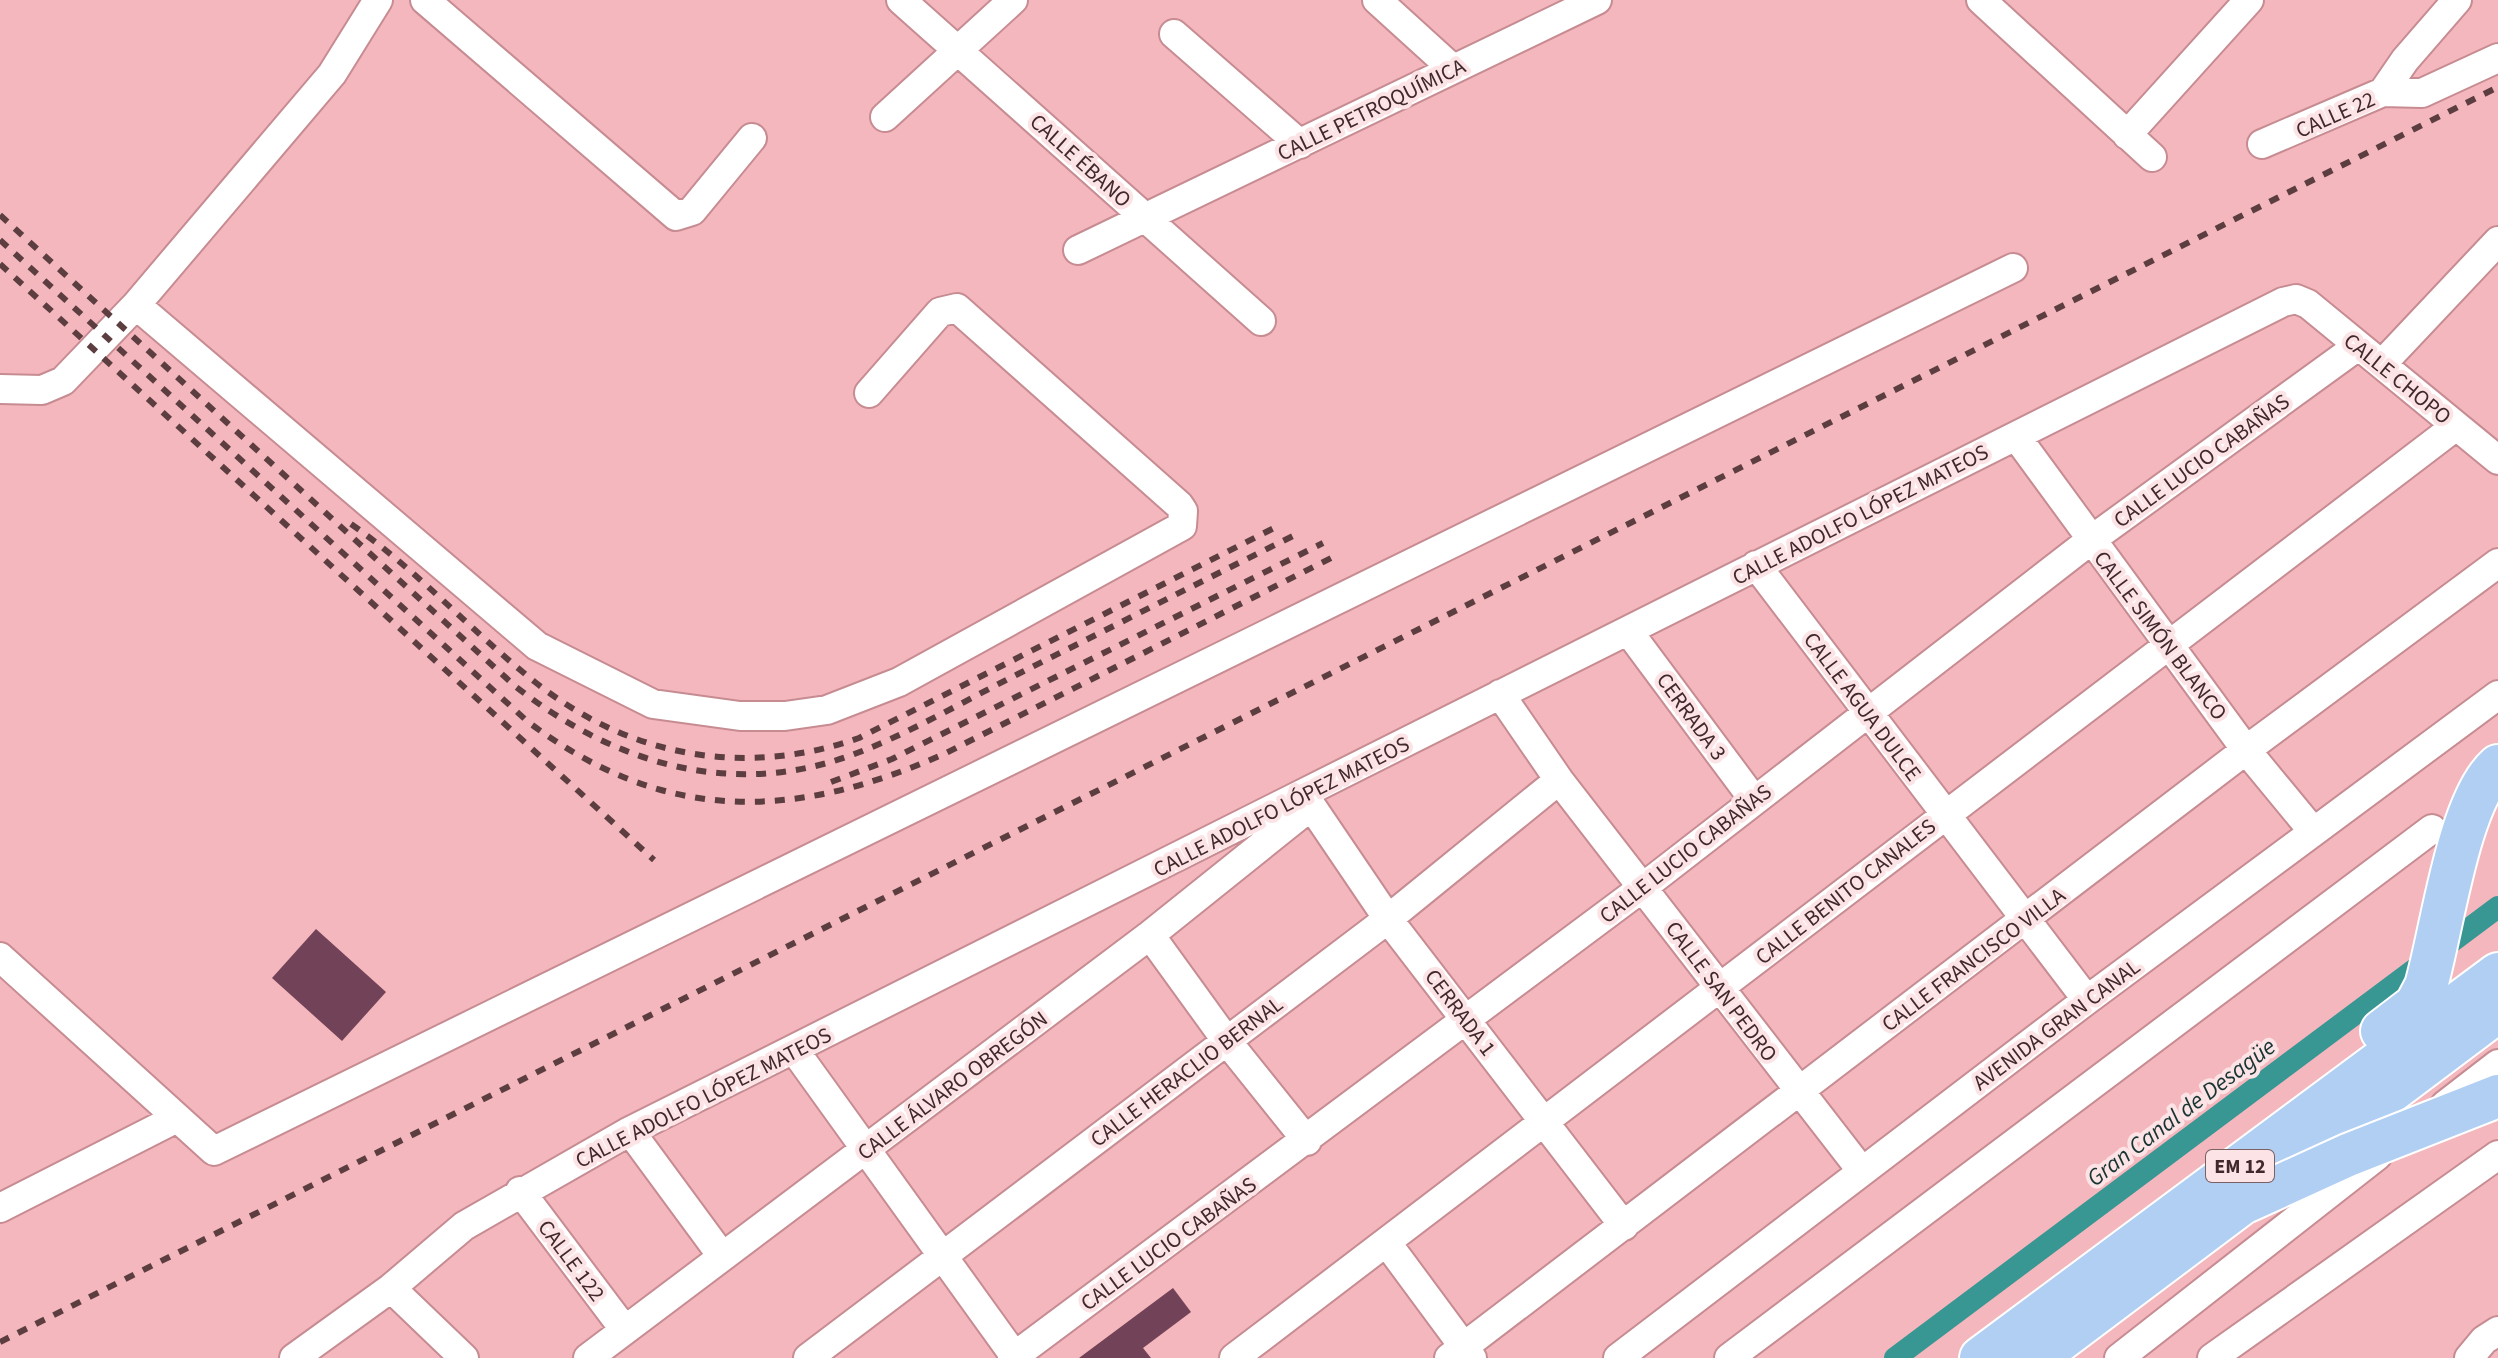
<svg xmlns="http://www.w3.org/2000/svg" width="2498" height="1358" viewBox="0 0 2498 1358" font-family="'Source Sans 3',sans-serif">
<style>
.lines{fill:none;stroke-linecap:round;stroke-linejoin:round}
.canal{stroke:#389693;stroke-width:22}
.building{fill:#724358}
.minor-casing{stroke:#c68c92;stroke-width:32}
.highway-casing{stroke:#fff;stroke-width:46}
.minor{stroke:#fff;stroke-width:28}
.highway{stroke:#b0cff3;stroke-width:42}
.rail{stroke:#5c3e41;stroke-width:6;stroke-dasharray:10 10;stroke-linecap:butt}
.highway-bridge-casing{stroke:#fff;stroke-width:46;stroke-linecap:butt}
.highway-bridge{stroke:#b0cff3;stroke-width:42}
.labels{text-anchor:middle;stroke-width:8;stroke-linejoin:round;paint-order:stroke}
.shield{fill:#fce3e5;stroke:#786063;stroke-width:2}
.shield-label{font-size:20px;font-weight:bold;fill:#40282b}
.street-label{font-size:22px;fill:#40282b;stroke:#fce3e5}
.water-label{font-size:24px;font-style:italic;fill:#173433;stroke:#fce3e5}
</style>
<rect width="100%" height="100%" fill="#f4b7bd"/>
<g class="lines">
<path class="canal" d="M1895 1358 2498 907"/>
</g>
<path class="building" d="M316 929 386 992 342 1041 272 978Z
M1173 1288 1191 1312 1143 1348 1151 1358H1079Z"/>
<g class="lines">
<defs>
<path id="minor" d="M378 0 332 74 136 305 537 646 653 704 740 716H785L827 710 899 682 1182 526 1183 511 1179 505 957 308 940 312 869 393
M425 0 676 216 692 211 752 138
M901 0 1261 321
M1377 0 1453 69
M1981 0 2152 157
M1174 34 1300 144
M2383 92 2405 60 2457 0
M885 117 1013 0
M2127 135 2249 0
M2262 144 2383 92 2422 93 2498 58
M1078 250 1597 0
M2382 364 2498 241
M0 389 42 390 63 381 136 305
M2016 436 2246 750 2312 830
M1756 565 2087 1000
M1629 632 1754 800
M1500 694 1559 780 1861 1170
M1304 795 1388 919 1624 1226
M1150 935 1226 1040 1307 1141
M0 957 214 1151 2013 268
M795 1051 1016 1358
M2445 1105 2498 1064
M630 1131 722 1256
M520 1191 624 1329
M0 1208 177 1118
M1387 1243 1472 1358
M391 1288 464 1358
M294 1358 391 1288 464 1226 630 1131 2283 302 2296 299 2308 304 2498 460
M588 1358 1150 935 1311 806
M808 1358 1388 919 1559 780
M1012 1358 1642 888 2091 540 2358 346
M1234 1358 2456 426
M1449 1358 2246 750 2498 563
M1618 1358 2087 1000 2498 695
M1729 1358 2432 829
M2119 1358 2377 1156
M2212 1358 2498 1155
M2469 1358 2484 1340 2498 1331"/>
<path id="highway" d="M2382 1031 2416 1005 2426 986C2442 931 2458 801 2498 766
M1981 1358 2498 974
M2036 1358 2498 1011"/>
</defs>
<use href="#minor" class="minor-casing"/>
<use href="#highway" class="highway-casing"/>
<use href="#minor" class="minor"/>
<use href="#highway" class="highway"/>
<path class="rail" d="M0 215 515 686C611 762 729 799 849 756 907 735 962 702 1018 674 1110 628 1202 581 1295 535
M0 240 527 721C663 824 793 821 944 754L1337 555
M0 264 654 860
M351 524C417 570 471 631 535 682 629 757 745 778 859 738L1280 525
M831 782 892 759 1323 543
M0 1342 2498 87"/>
<defs>
<path id="highway-bridge" d="M2245 1202 2348 1155 2498 1096"/>
</defs>
<use href="#highway-bridge" class="highway-bridge-casing"/>
<use href="#highway-bridge" class="highway-bridge"/>
</g>
<g class="labels">
<rect class="shield" x="2206" y="1150" width="68" height="32" rx="6"/>
<g class="shield-label">
<text x="2240" y="1173">EM 12</text>
</g>
<g class="street-label">
<text transform="translate(1371 109) rotate(-26)" y="8">CALLE PETROQUÍMICA</text>
<text transform="translate(2335 114) rotate(-24)" y="8">CALLE 22</text>
<text transform="translate(1081 160) rotate(42)" y="8">CALLE ÉBANO</text>
<text transform="translate(2398 378) rotate(39)" y="8">CALLE CHOPO</text>
<text transform="translate(2201 460) rotate(-36)" y="8">CALLE LUCIO CABAÑAS</text>
<text transform="translate(1860 514) rotate(-27)" y="8">CALLE ADOLFO LÓPEZ MATEOS</text>
<text transform="translate(2161 635) rotate(53)" y="8">CALLE SIMÓN BLANCO</text>
<text transform="translate(1863 706) rotate(53)" y="8">CALLE AGUA DULCE</text>
<text transform="translate(1692 716) rotate(54)" y="8">CERRADA 3</text>
<text transform="translate(1281 806) rotate(-27)" y="8">CALLE ADOLFO LÓPEZ MATEOS</text>
<text transform="translate(1685 853) rotate(-38)" y="8">CALLE LUCIO CABAÑAS</text>
<text transform="translate(1845 891) rotate(-38)" y="8">CALLE BENITO CANALES</text>
<text transform="translate(1973 959) rotate(-37)" y="8">CALLE FRANCISCO VILLA</text>
<text transform="translate(1722 991) rotate(53)" y="8">CALLE SAN PEDRO</text>
<text transform="translate(1461 1012) rotate(53)" y="8">CERRADA 1</text>
<text transform="translate(2056 1024) rotate(-37)" y="8">AVENIDA GRAN CANAL</text>
<text transform="translate(1186 1071) rotate(-37)" y="8">CALLE HERACLIO BERNAL</text>
<text transform="translate(952 1085) rotate(-37)" y="8">CALLE ÁLVARO OBREGÓN</text>
<text transform="translate(703 1097) rotate(-27)" y="8">CALLE ADOLFO LÓPEZ MATEOS</text>
<text transform="translate(1168 1243) rotate(-36)" y="8">CALLE LUCIO CABAÑAS</text>
<text transform="translate(572 1260) rotate(53)" y="8">CALLE 122</text>
</g>
<g class="water-label">
<text transform="translate(2181 1112) rotate(-37)" y="8">Gran Canal de Desagüe</text>
</g>
</g>
</svg>
